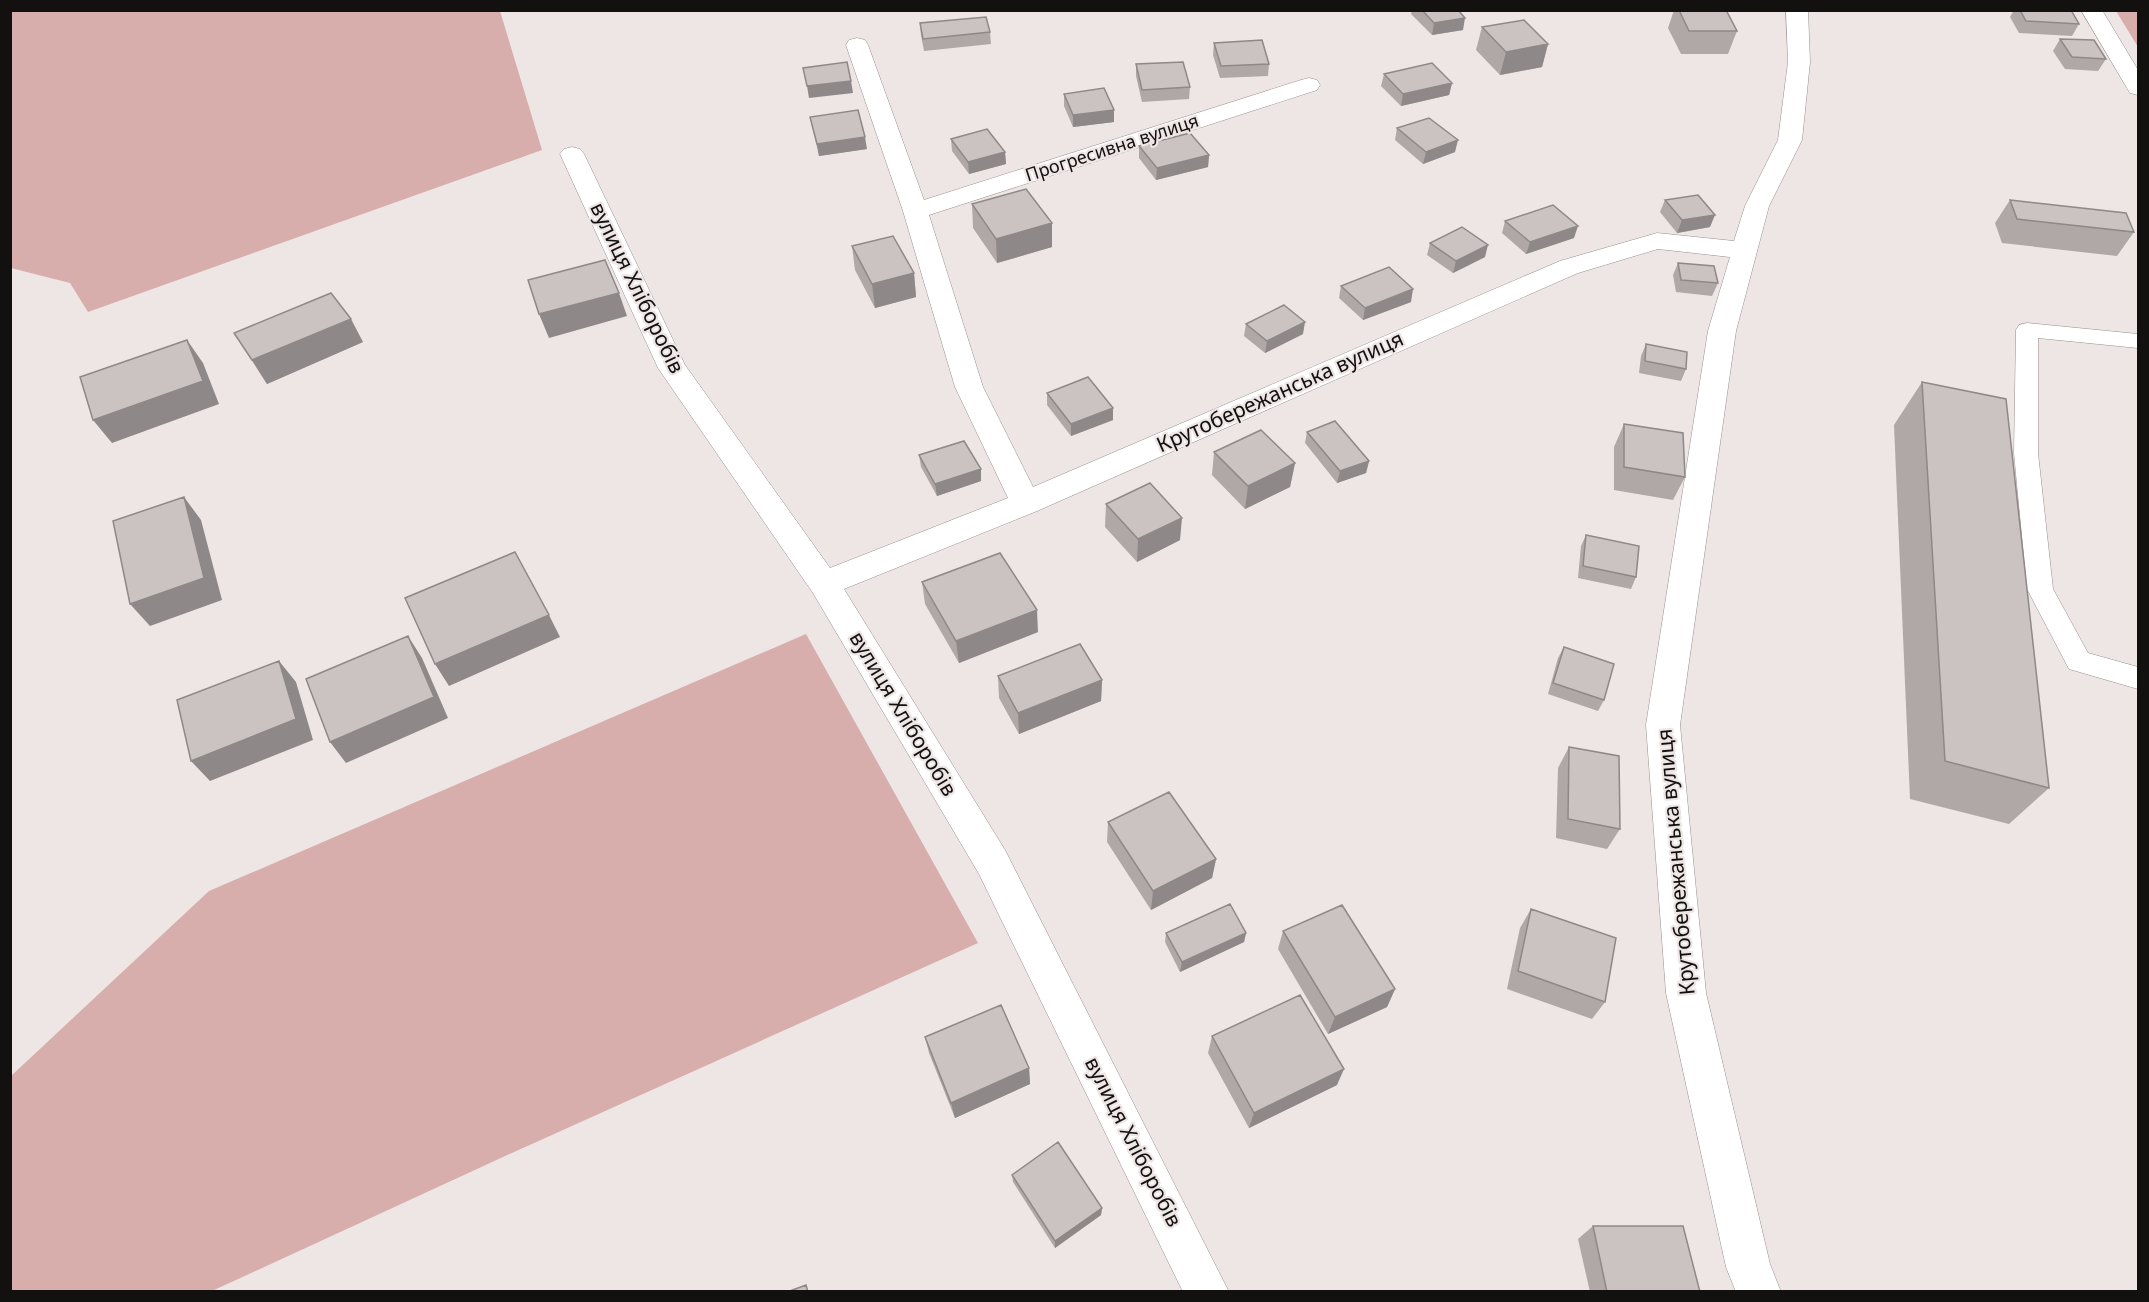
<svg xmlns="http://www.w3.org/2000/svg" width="2149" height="1302" viewBox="0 0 2149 1302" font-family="'Noto Sans',sans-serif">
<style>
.green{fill:#d7aeac}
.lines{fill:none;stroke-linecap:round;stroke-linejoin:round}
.lane-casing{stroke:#989090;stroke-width:1}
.street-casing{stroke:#989090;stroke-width:1}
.lane{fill:#fff;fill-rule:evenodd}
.street{fill:#fff;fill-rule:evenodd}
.wall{fill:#afa8a7}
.shaded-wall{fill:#8e8888}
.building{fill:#cbc3c2;stroke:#8e8888;stroke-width:1.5}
.labels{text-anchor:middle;stroke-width:4.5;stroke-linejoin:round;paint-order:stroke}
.far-street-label{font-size:18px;fill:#131010;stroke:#eee5e5}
.street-label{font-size:21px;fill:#131010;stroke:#eee5e5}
</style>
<rect width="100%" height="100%" fill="#eee5e5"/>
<path class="green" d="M12 11H500L542 150 88 312 70 283 11 268 10 12Z
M2116 11H2138V47Z
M806 634 978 943 503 1157 212 1291H11V1076L209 891Z"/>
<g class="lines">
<defs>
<path id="lane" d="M2027 323 2138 334V348L2038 338V453L2053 589 2088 653 2138 667V689L2069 669 2027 589 2014 453 2016 330 2019 325Z"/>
<path id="street" d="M1786 10H1808L1810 62 1802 140 1769 206 1736 331 1680 725 1706 993 1770 1264 1781 1292H1736L1726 1267 1666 993 1646 725 1708 331 1730 257 1658 249 1578 273 1037 511 844 589 1005 850 1229 1292H1183L979 874 813 593 658 368 560 154 564 149 572 147 580 149 584 154 685 365 830 568 1008 498 955 387 903 211 846 45 849 40 857 38 865 40 868 45 924 200 1301 80 1309 78 1317 80 1320 85 1317 90 929 215 983 387 1033 487 1560 261 1657 233 1734 241 1745 206 1778 140 1788 62Z
M2081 10H2102L2138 70V95L2130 93 2127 88Z"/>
</defs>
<use href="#lane" class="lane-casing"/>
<use href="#street" class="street-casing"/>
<use href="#lane" class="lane"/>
<use href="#street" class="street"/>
</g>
<path class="wall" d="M1412 10H1458L1463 30 1432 35 1411 14Z
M1674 10H1726L1737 31 1728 54H1681L1668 28Z
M2014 10H2071L2079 24 2072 36 2019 33 2010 17Z
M920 23 990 32 991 44 924 51 921 35Z
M1482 27 1548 44 1542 67 1500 75 1476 50Z
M2060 39 2106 59 2098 71 2065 69 2053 51Z
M1214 43 1269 64 1268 76 1220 78 1213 55Z
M1136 64 1190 87 1189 99 1142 102 1136 76Z
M1384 74 1452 83 1449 95 1401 106 1381 86Z
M1064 94 1114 110V122L1073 127 1064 106Z
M810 117 867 149 819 156Z
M1397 128 1455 152 1423 164 1395 140Z
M951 139 1005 152 1006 164 969 174 952 151Z
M1139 146 1209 155 1208 167 1156 180 1139 158Z
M1665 200 1710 227 1677 233 1660 212Z
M2010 200 2134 232 2117 256 2002 243 1995 223Z
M972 204 1052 223V247L997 263 973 228Z
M1505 221 1574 238 1526 254 1502 233Z
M1430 243 1485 257 1453 273 1427 255Z
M852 246 914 273 916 297 875 308 855 270Z
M1678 263 1718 283 1712 296 1676 292 1673 275Z
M1341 286 1411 302 1363 320 1339 298Z
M1246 324 1303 334 1265 353 1244 336Z
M234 333 363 342 267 384Z
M1646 344 1686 369 1681 381 1639 373 1641 356Z
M1922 382 2049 788 2009 824 1910 799 1894 425Z
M1047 393 1113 420 1071 436 1047 405Z
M1624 424 1685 477 1673 500 1614 490V447Z
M1307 432 1369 461 1366 473 1337 483 1305 443Z
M1214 452 1295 463 1290 487 1245 509 1212 475Z
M919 455 981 469V481L937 496 921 467Z
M1106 504 1180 540 1137 562 1105 527Z
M1586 535 1636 577 1631 589 1578 578 1581 546Z
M922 582 1038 632 959 663 925 604Z
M1564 647 1604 700 1598 711 1548 694 1558 658Z
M998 676 1102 680 1101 701 1019 734 999 698Z
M1569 747 1620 829 1607 849 1556 838 1558 768Z
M1108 822 1216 859 1212 878 1151 910 1107 842Z
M1531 909 1605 1002 1592 1019 1507 989 1520 928Z
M1283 931 1395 989 1387 1007 1328 1034 1278 949Z
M1166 933H1246L1244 942 1180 972 1165 942Z
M1212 1036 1337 1085 1249 1128 1208 1053Z
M925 1037 1029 1068 1030 1084 955 1118 929 1053Z
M1012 1175 1102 1208 1101 1215 1055 1248 1013 1182Z
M1593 1226 1700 1292H1590L1578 1239Z"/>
<path class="shaded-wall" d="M1465 18 1463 30 1432 35 1434 23Z
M1548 44 1542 67 1500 75 1506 52Z
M851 81 853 93 809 98 807 86Z
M1452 83 1449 95 1401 106 1403 94Z
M1114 110V122L1073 127V115Z
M865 137 867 149 819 156 817 144Z
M1458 140 1455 152 1423 164 1426 152Z
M1005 152 1006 164 969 174 968 162Z
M1209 155 1208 167 1156 180 1157 168Z
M1715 215 1710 227 1677 233 1682 220Z
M1052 223V247L997 263 996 239Z
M1578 226 1574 238 1526 254 1530 242Z
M1488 245 1485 257 1453 273 1456 261Z
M914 273 916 297 875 308 872 284Z
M1413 289 1411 302 1363 320 1365 308Z
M619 293 627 316 549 338 539 314Z
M351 319 363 342 267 384 252 360Z
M1305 322 1303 334 1265 353 1267 341Z
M187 340 203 363 219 404 112 443 93 420Z
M1113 408V420L1071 436V424Z
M1369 461 1366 473 1337 483 1340 471Z
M1295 463 1290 487 1245 509 1248 486Z
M981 469V481L937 496 935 484Z
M184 497 201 520 222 600 150 626 130 604Z
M1182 518 1180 540 1137 562 1138 539Z
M1037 610 1038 632 959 663 956 641Z
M549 615 560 637 449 686 435 664Z
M408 636 422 658 448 718 346 763 330 742Z
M279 661 296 682 313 740 210 781 191 761Z
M1102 680 1101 701 1019 734 1018 713Z
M1216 859 1212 878 1151 910 1153 891Z
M1246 933 1244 942 1180 972 1182 962Z
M1395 989 1387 1007 1328 1034 1335 1017Z
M1029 1068 1030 1084 955 1118 951 1103Z
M1344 1069 1337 1085 1249 1128 1254 1113Z
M1102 1208 1101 1215 1055 1248V1241Z"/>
<path class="building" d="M1422 10H1458L1465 18 1434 23Z
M1679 10H1726L1737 31H1689Z
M2020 10H2071L2079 24 2026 21Z
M986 17 990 32 923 39 920 23Z
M1524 20 1548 44 1506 52 1482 27Z
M2060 39 2094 40 2106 59 2072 57Z
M1262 40 1269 64 1221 66 1214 43Z
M847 62 851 81 807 86 803 68Z
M1183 62 1190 87 1142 90 1136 64Z
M1432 63 1452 83 1403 94 1384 74Z
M1104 88 1114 110 1073 115 1064 94Z
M858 110 865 137 817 144 810 117Z
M1429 118 1458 140 1426 152 1397 128Z
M987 129 1005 152 968 162 951 139Z
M1190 133 1209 155 1157 168 1139 146Z
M1026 189 1052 223 996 239 972 204Z
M1698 195 1715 215 1682 220 1665 200Z
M2010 200 2126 213 2134 232 2017 219Z
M1553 205 1578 226 1530 242 1505 221Z
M1462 227 1488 245 1456 261 1430 243Z
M893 236 914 273 872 284 852 246Z
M605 260 619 293 539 314 528 280Z
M1678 263 1714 266 1718 283 1681 280Z
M1389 267 1413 289 1365 308 1341 286Z
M331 293 351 319 252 360 234 333Z
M1284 305 1305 322 1267 341 1246 324Z
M187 340 203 381 93 420 80 377Z
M1646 344 1687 352 1686 369 1645 361Z
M1088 377 1113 408 1071 424 1047 393Z
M1922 382 2006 399 2049 788 1945 761Z
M1335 421 1369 461 1340 471 1307 432Z
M1624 424 1683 433 1685 477 1624 467Z
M1261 430 1295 463 1248 486 1214 452Z
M964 441 981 469 935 484 919 455Z
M1150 483 1182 518 1138 539 1106 504Z
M184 497 204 578 130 604 113 521Z
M1586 535 1639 546 1636 577 1583 566Z
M515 552 549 615 435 664 405 598Z
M1000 553 1037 610 956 641 922 582Z
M408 636 434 697 330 742 306 679Z
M1080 644 1102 680 1018 713 998 676Z
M1564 647 1614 664 1604 700 1553 683Z
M279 661 296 719 191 761 177 700Z
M1569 747 1619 756 1620 829 1568 819Z
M1169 792 1216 859 1153 891 1108 822Z
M1230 904 1246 933 1182 962 1166 933Z
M1342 905 1395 989 1335 1017 1283 931Z
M1531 909 1616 938 1605 1002 1518 971Z
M1300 995 1344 1069 1254 1113 1212 1036Z
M1001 1005 1029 1068 951 1103 925 1037Z
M1058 1142 1102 1208 1055 1241 1012 1175Z
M1593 1226H1683L1700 1292H1607Z
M806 1285 808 1292H787Z"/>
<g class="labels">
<g class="far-street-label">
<text transform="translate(1112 148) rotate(-18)" y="6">Прогресивна вулиця</text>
</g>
<g class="street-label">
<text transform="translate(637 288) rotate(64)" y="7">вулиця Хліборобів</text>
<text transform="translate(1280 392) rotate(-24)" y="7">Крутобережанська вулиця</text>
<text transform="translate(903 714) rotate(59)" y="7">вулиця Хліборобів</text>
<text transform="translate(1676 862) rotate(-95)" y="7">Крутобережанська вулиця</text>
<text transform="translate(1133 1142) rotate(63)" y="7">вулиця Хліборобів</text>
</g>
</g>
<rect width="2149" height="1302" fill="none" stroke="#131010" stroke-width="24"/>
</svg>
